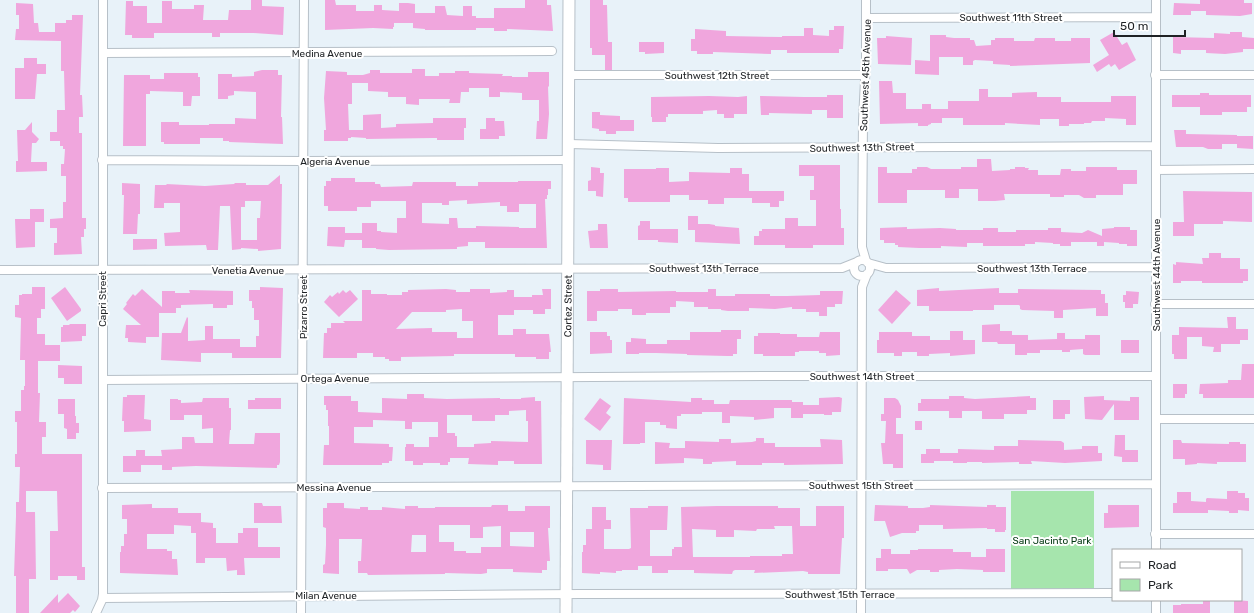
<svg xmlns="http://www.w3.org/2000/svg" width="1254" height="613" viewBox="0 0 1254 613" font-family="Rubik,sans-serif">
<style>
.green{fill:#a6e5ad}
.building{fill:#f0a6dd;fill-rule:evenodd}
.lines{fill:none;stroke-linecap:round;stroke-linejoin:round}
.street-casing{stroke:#b7c0c8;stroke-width:10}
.secondary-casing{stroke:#b7c0c8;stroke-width:13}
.street{stroke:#fff;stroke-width:8}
.secondary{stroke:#fff;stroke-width:11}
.labels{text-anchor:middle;stroke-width:4;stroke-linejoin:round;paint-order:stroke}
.street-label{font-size:10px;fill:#1f2225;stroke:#fff}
.park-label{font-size:10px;fill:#023811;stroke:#fff}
</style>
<rect width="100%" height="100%" fill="#e8f2f9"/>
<path class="green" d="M1011 491H1094V589H1011Z"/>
<path class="building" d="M251 0H262V6L284 7 283 35 254 33H220V37H212V33H154V38H132V35H125L126 1H133V6H147V23H162V1H172V9H194V5H204L203 20H228L229 10H251Z
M325 0H335L336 5H356V11H374V5H382V10L399 11V3H408L415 4V13H435V6H445L447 15 463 16V6H472V16H476V18H494V8H525V0H547V5H551L553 31 507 29V31H494V28H476V30H425V29L413 28V23H394V27H393V29L373 28 325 30Z
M590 0H603V5H607L608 42H612V70H605V55H592V48H590Z
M1200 0H1244V3H1252V14L1240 16 1206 15V11H1191V15H1173L1174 3 1200 4Z
M16 3 33 4 34 23H38L39 32H55V23H66V20H72V15H83L80 95H82L83 117H79V133H82V218H86V229H84V237H81L82 254 54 255V243H57V228H50V219L63 218V202H66V176H61V164H64L65 149H63V146H60V141H50V132H57V110H65L64 71H61V41L15 40 16 29H19V15H16Z
M834 26H844L843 49H839V53H787V50H771V54L713 52V54H697V51H691V39H695V29L726 31V36L782 37V36H804V28H813V35L829 36V30H834Z
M1114 32 1122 45 1127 42 1136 60 1119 70 1115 64 1111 67 1109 64 1097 72 1093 65 1109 55 1100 40Z
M1230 32H1242V37L1254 38V49H1243V52L1225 54 1206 53V50H1181V54L1173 53V37L1214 38V33L1230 34Z
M930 35H946V37L954 38H970V40H974L976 46 991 45V40H995V38H1014V41H1034L1035 38H1055V41H1071V38H1090V63L1010 66V65L993 64V61L975 60 973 61V65H963V57H939V75L915 74V60L930 61Z
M886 36 912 38 911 65 878 64 877 38H886Z
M639 42H664V53L645 54V52H639Z
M24 58H37V64H46V74H37L35 99H15V68H24Z
M412 69H425V76H439V73H455V71H469V73L503 74 502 76H512V77H528V72H549V87L548 86 549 114 547 139H536L537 121H539V100H522V93L500 92V97H489V88H469V92H461L460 103H449L450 99H419V105L406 104V97H388V92L368 91V83H352V104H348L349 130H363V115L381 114V128L396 127V124L433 123V118H466V128H464V140H437V138H433L366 139V138L351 137V138H348V141H324V130H326L324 98 326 71 347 72V75H363L370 73V70H380V73H412Z
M262 70H278V75H282L281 117H282L283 144 229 142V141H223V138H200V144H164V142H161V122H179V125H209V124H235V118L256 119V92L234 91V95L228 96V99H218V74H232V77L254 76V72Z
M164 73H198V77H200V96H192L191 106H183V92L150 91V94H146V146H123L124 75H150V79H164Z
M879 81H892L893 93H906V109H922V104H931V109H948V101H979V89H988V97H1012V93L1037 92V97H1061V102H1111V96H1136V125H1126V119L1105 118V121H1092L1091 123H1084V124H1069V126H1059V119H1040V125L1005 123V125H963V118H942V123H931V124L928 125V126H918V123L880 124Z
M1200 93H1209V95H1251V107H1247V112H1222V115H1200V107H1172V95H1200Z
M827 95H843V118H827V110H812V114L769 113V115H761L760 96 804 97H827Z
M709 96 738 97 747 96V114H734V118H724V114H717V110L703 111V114H668V117H666V122H652V117H651V97Z
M592 112H600V115L620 116V120H634V131H616V134H606V131H599V129L592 128Z
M486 118H495V121H504L505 136H499V139H480V129H486Z
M32 122V132L39 139 36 143H32L31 162H47V171L16 172V161H18L17 130H25Z
M1174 130H1186V134L1237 135V136H1253V149L1237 148V144H1222V149H1208L1203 147H1176Z
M977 159H991L992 171 1010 170V169H1015V167H1025V168H1029L1028 170H1038V175H1060L1061 169H1071V171H1086V167H1117V170H1137V184H1123V195H1096V198H1084L1079 195H1064V197H1050V194H1004L1005 200 995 201H978V189H959V198H945V190H907V203H878V167H887V173H912V169H917V167H927L931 169H961V167H977Z
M799 165H840V209H841V228H844V245H813V248H785V245H754V236H759V231H762V229H785V218H798V226H816V200H810V190H814V176H799Z
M591 167 600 168V173H604L603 197 596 196V191H588V181L591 180Z
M656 168H669V182L689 181V172L730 173V168H742V174H749V191H784V201H779V207H770V203H752V198H724V204H708V200H689V195H670V202H628V198H624V169H656Z
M280 175V184H282L281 249 258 251V249L241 248V249L232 250 230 206H220L218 250H207L206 245 165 246 164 233 180 232V203H164V208H154L155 185H167L166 184 205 186 234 184 235 183H246V185H268ZM245 201H261L260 218H257V240H241V207H245Z
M331 178H355V182H375V184H380L381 187 412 186 413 182H456V186H478V182H518V181H551V189H548V195H547V199H545L547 248H485V242H468V246L457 247V249L389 250 376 249V248H362V240H345L344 247 327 246 328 227H345V233H362V223H377V231H381V232L397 233V218H406V201H371V207H357V211H328V206H324V186H326V181H331ZM467 200V204L500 202V206H507V212H519V204H536V228H519V227L476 226V228H458L457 218H449V224L422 223V203H442V205H449V201Z
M122 183 140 184V214H138L137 234H123L124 195H122Z
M1183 191 1252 192V222L1223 221V224H1194V236H1173V222H1184Z
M30 209H44V222H35V247L16 248 15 219H30Z
M688 216H698V224H709L715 225V226L739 228 740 244 695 242V230H688Z
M640 221H650V229H678V243L658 242V240H638V226L640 225Z
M598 224H607L608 248H590L588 231 598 230Z
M907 227V229L940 228 956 229V230H983V228H998V232H1016V230H1048V228H1061V232L1082 233 1088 230 1102 236V229L1114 228V227H1130V230H1137V246H1127V244H1119V243L1104 242V246H1097V242H1071V246H1060V244H1053V243L1035 242V244H1025V246H983V243H967V247L941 246V248H919L898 247V245H895V243H884V240H880V228Z
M133 239H157V249L133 250Z
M1209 253H1221V258H1240V269H1248V281H1243V283H1202V281H1181V283H1173V264L1176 265V262L1203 264 1202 258H1209Z
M32 287H45V309H41V318H37V334H45V345H60V361H38V393H40L39 422H46V437H42V454H82V567H85V580H77V576H58V580H50V531H58L57 491H26V512H35L36 579H29V613H16V576H14L16 516V502H19L20 467H15V454H17V422H15V411H21V390H24V386H25V360H20L21 318 15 317V305H19V295H22V294H32Z
M65 287 81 309V311L67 321 51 298Z
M260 287 283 288 281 358H232V353H201V362L161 360 162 333H181L187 317 188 318V341L205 340V326H213V339H240V347H256V336H259V320H254V308H252V301H249V290H260Z
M939 288V291L999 288V293H1018V289L1101 290V294H1105V303H1108V316H1096V308L1063 310V318H1054V311L1022 310 1020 309V306L1019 305H994V310H973V311H929V306H917V290Z
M142 289 162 307V291H175V293H190L189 290 233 291V305H227V308H213V304L181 305V308H176V313H159V337H146V343L128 342V338H125L126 325H141L123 309 127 304 126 303 133 294 135 296Z
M446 289 456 290V292H470V289H490V293L507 292V290H514V297H532V295H543L542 289H551V309H545V314H533V310H514V315H498V335H513V329H526V334H549L551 352H549V359H536V357H515V354H454V356L401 357V361H389V359H385V357H373V353H357V358H323L324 333H327V328H331V323H345L343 321H362V290H371V294H387V295H402V292H408V290ZM462 309V321H473V338H457V332H432V328L396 329 412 312H446V310Z
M600 289H618V292L676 291V292H708V289H716V296H735V294H770V296H787L820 295V291H843L842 304H835V307H827V316H819V312H806V309H792V307L775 309 749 308V311H728L721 310V309H708V307H694V302L676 301V307H670V313H646V315H632V309H618V311H597V321H587V291H600Z
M343 290 346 293 350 290 358 299 339 317 324 302 330 295 332 297 338 292 339 294Z
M896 290 911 303 892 324 878 310Z
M1126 291 1139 292 1138 304H1133V308H1125V302H1123V295H1126Z
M1227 317H1236V329H1248V340H1240V344H1221V352H1213L1214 347 1202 346V337H1187V359H1174V354H1172V335H1179V327L1228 328Z
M69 324H86V336H82V341L61 342V327H63V325H70Z
M1000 324V331H1012V335H1028V340L1057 339V333H1065V339H1085V335H1100V355H1085L1083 354V349L1070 350V352H1062V350H1040V353H1027V355H1015V344H998L997 342H982V325Z
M721 330H741V339H737V354H733V356H727L687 355V354L656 353H639V354H626V342H631V338L646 339V344H667V340H690V332H721Z
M950 331H963V340H975V354L950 356V353L929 354V356H917V352H902V356H894V353H877V340H879V332H912V336H930V340H950Z
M590 332H607V336H610V340H612V353L590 354Z
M820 332H840V355L826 356V353H819V351H799V352H795V356H763V354H754V336H758V333H780V334H797V337H819Z
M1121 340H1139V353H1121Z
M1242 364H1254V398H1203V394H1199L1200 384 1228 383V380H1241Z
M58 365 82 366V384H64V378H58Z
M1173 384H1187V394H1185V398H1173Z
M407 394H424V398L447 399 500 398V399H521V398L535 397V401H541L542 464H514V461H498V465L468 464 469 458H450V462H448V465H440V463H423V465H413V461H405V447H406V444H414V447H429V437H438V422H412V429H405V421L373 420V427H354V443L389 444V447H393L392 461H389V463H382V465H323L324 445H329V426H328V410H326V405H324V396H351V401H358V412L382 413V398L407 399ZM526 410V421H528V442L491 441V443L474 444V447H457V436H455V433H447V415H472V421H495V415H509V411Z
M127 395H145L144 419 151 420V431L124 432V421H122L123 397H127Z
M949 396H964V398L975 399 1030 396V398H1036V410H1027V414H1004V419H982V411H962V418H949V411H918V403H921V399H949Z
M1104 396V400L1130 401V397H1139V420H1114V404L1102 420 1085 419 1084 397Z
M839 397 842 398 841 412H832V415H824V414H803V418H791V408H774V418L754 420V417L730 416V423H722V412H702V414H681V416H677V429L666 428V425H660V422H645V443H640V444H623L624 398 691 402V398H702V400H714V404H729L730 400H792V402H803V405H819V398Z
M203 398H229V408H231V430H230L229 444H254L255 433H280V462L279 465H277V468L196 466 172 467V470H162V465H141V472H123V456H136V450H145V456H162L161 450 182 449V437H194L195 443H213V428L202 429V415H184V420H170V399H178V400H181V403L202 402Z
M255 398H281V409H248V400H255Z
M600 398 611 406 606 413 611 417 600 431 584 419Z
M884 398H895L898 400 901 406V418H896V434H903V468H893V464H883L881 443H885L886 421H881V414H884Z
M58 399H75V416H76V423H79V433H76V439H67V429L64 428V414H58Z
M1053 400H1070V414H1065V419H1053Z
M915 421H922V430H915Z
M1115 435H1125V450H1138V462H1122V457L1114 456Z
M756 438H764V443H775V447H821L820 439 842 440 843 464 784 465V463H762V465H736V461L712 462V464H703V459L684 458V463L655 464V442L670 443 669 448H685V441L719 442V439H731V443L752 442 756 441Z
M586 440H612L611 470H603V465L586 464Z
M1018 440 1061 441 1064 443V450L1082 449V446H1098V453H1102V461L1065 463 1031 461 1032 464H1019V462L982 463V462H967V463H953V461H934V463H921V454H926V449H940V453H958V449L994 450V446H1018Z
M1173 440H1181L1182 443 1229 444V442H1240V444H1246V462H1217V464L1197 463V464L1185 465V459H1173Z
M1227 491H1238V493H1245V498H1249V511L1238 510V513H1229V511L1208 510V513H1173V503H1177V492H1191V501L1206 502V499L1207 498 1227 499Z
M254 503H262L263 506H281L282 523H254Z
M327 503H344V508L360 509V507H368V510H382V507L405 509V506H418V508H435V507H491L492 505H508V511H525V506H550V528H548L550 561H547V570H542V573L513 572V569H487V573L481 574 445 573V574L368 575 367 573H358V561H361L362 539H339V574L323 573V565L325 564 326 545V528L323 527V508H327ZM439 525H470V538H483V527L501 526V547H481V553H466V551H454V542H439ZM510 532H534V547L510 546ZM412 535H426V552H411Z
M152 504V508H178V513H201V522L213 523V528H216V543H238V533H243V528H258V547H280V558H244L245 575H237V570L227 571 226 558H205V563H196V533H191V526L174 525V534H147V549H167V551H172V559H177L178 575 120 573V552H121V546H124V534H127V519H122V505Z
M875 505 908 506V508H923L930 507V505L987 507V505H996V507H1006V530H1005V532H995V529H987V528L943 529V525H919V531H916V533H902L890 537 885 521H874Z
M1108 505H1139V527L1104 528V513H1108Z
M648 506H668L667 530H650V556H672V549H674V547H682L681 507 717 506H778V508H800V526H816V506H844V538H842L840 574H808V572L803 571 754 573 755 570H735L733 571 732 574 694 573V570H668V573H652V566H638V570H622V571H616V573L600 572V574L582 573V552H583V545H586V529H592V507H606V520H611V529H604V549H629L631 548 630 508H648ZM774 526H792L793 554H782V556H750V557H693L692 529 716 530V537H734V530L756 531 757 529H775Z
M881 549H891V554H910V550H918V549H953V552H971V557H986V549H1005V572H983V570L957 569 939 570V572H930V570H917L910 574 907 569H888V571H876V558H881Z
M68 593 80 606 75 612 73 610 70 613H40L58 594V603Z
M1203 600H1210V613H1173V605H1181V604H1203Z
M1234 600 1248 601V613H1234Z"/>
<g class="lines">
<defs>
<path id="street" d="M866 18 1156 17
M103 53 552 51
M569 75H865
M1155 75H1254
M569 144 718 148 1155 146
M102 160 303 161 568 160
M1156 170 1254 169
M854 268a8 8 0 1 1 16 0a8 8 0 1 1-16 0Z
M866 261 862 247 863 120 866 60V0
M868 263 886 268 1155 267
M0 270 842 268 857 262
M1155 304H1254
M103 380 773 376H1156
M1156 419H1254
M102 488 1156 484
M1155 534H1254
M1156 550V0
M103 598 581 594 1113 593
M1156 600V613
M96 613 102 600 103 594V0
M301 613 304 0
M861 613 862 287 867 274"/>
<g id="secondary">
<path id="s1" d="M566 613 569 0"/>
</g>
</defs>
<use href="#street" class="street-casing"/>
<use href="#secondary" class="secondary-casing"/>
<use href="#street" class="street"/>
<use href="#secondary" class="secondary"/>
</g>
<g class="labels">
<g class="street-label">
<text x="1011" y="21">Southwest 11th Street</text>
<text x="327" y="57">Medina Avenue</text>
<text x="717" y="79">Southwest 12th Street</text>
<text transform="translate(865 75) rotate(-88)" y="4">Southwest 45th Avenue</text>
<text transform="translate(862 147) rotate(-1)" y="4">Southwest 13th Street</text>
<text x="335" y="165">Algeria Avenue</text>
<text x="704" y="272">Southwest 13th Terrace</text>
<text x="1032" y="272">Southwest 13th Terrace</text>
<text x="248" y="274">Venetia Avenue</text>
<text transform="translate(1156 275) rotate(-90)" y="4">Southwest 44th Avenue</text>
<text transform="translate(102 299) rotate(-90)" y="4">Capri Street</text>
<text dy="4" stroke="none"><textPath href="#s1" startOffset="307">Cortez Street</textPath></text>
<text transform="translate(303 307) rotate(-90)" y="4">Pizarro Street</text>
<text x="862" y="380">Southwest 14th Street</text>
<text x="335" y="382">Ortega Avenue</text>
<text x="861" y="489">Southwest 15th Street</text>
<text x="334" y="491">Messina Avenue</text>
<text x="840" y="598">Southwest 15th Terrace</text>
<text x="326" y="599">Milan Avenue</text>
</g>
<g class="park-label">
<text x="1052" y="544">San Jacinto Park</text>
</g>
</g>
<rect x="1112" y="549" width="130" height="52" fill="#ffffff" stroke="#a5a7a8"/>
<rect x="1120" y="562" width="20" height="6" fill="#ffffff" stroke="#a5a7a8"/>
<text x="1148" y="569" font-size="12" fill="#1f2225">Road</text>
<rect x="1120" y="579" width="20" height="12" fill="#a6e5ad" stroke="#a5a7a8"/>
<text x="1148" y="589" font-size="12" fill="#1f2225">Park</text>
<path d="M1114 30v6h71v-6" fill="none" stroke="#1f2225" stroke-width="2"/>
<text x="1120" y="30" font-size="12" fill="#1f2225" stroke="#ffffff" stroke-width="3" paint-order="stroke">50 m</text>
</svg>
